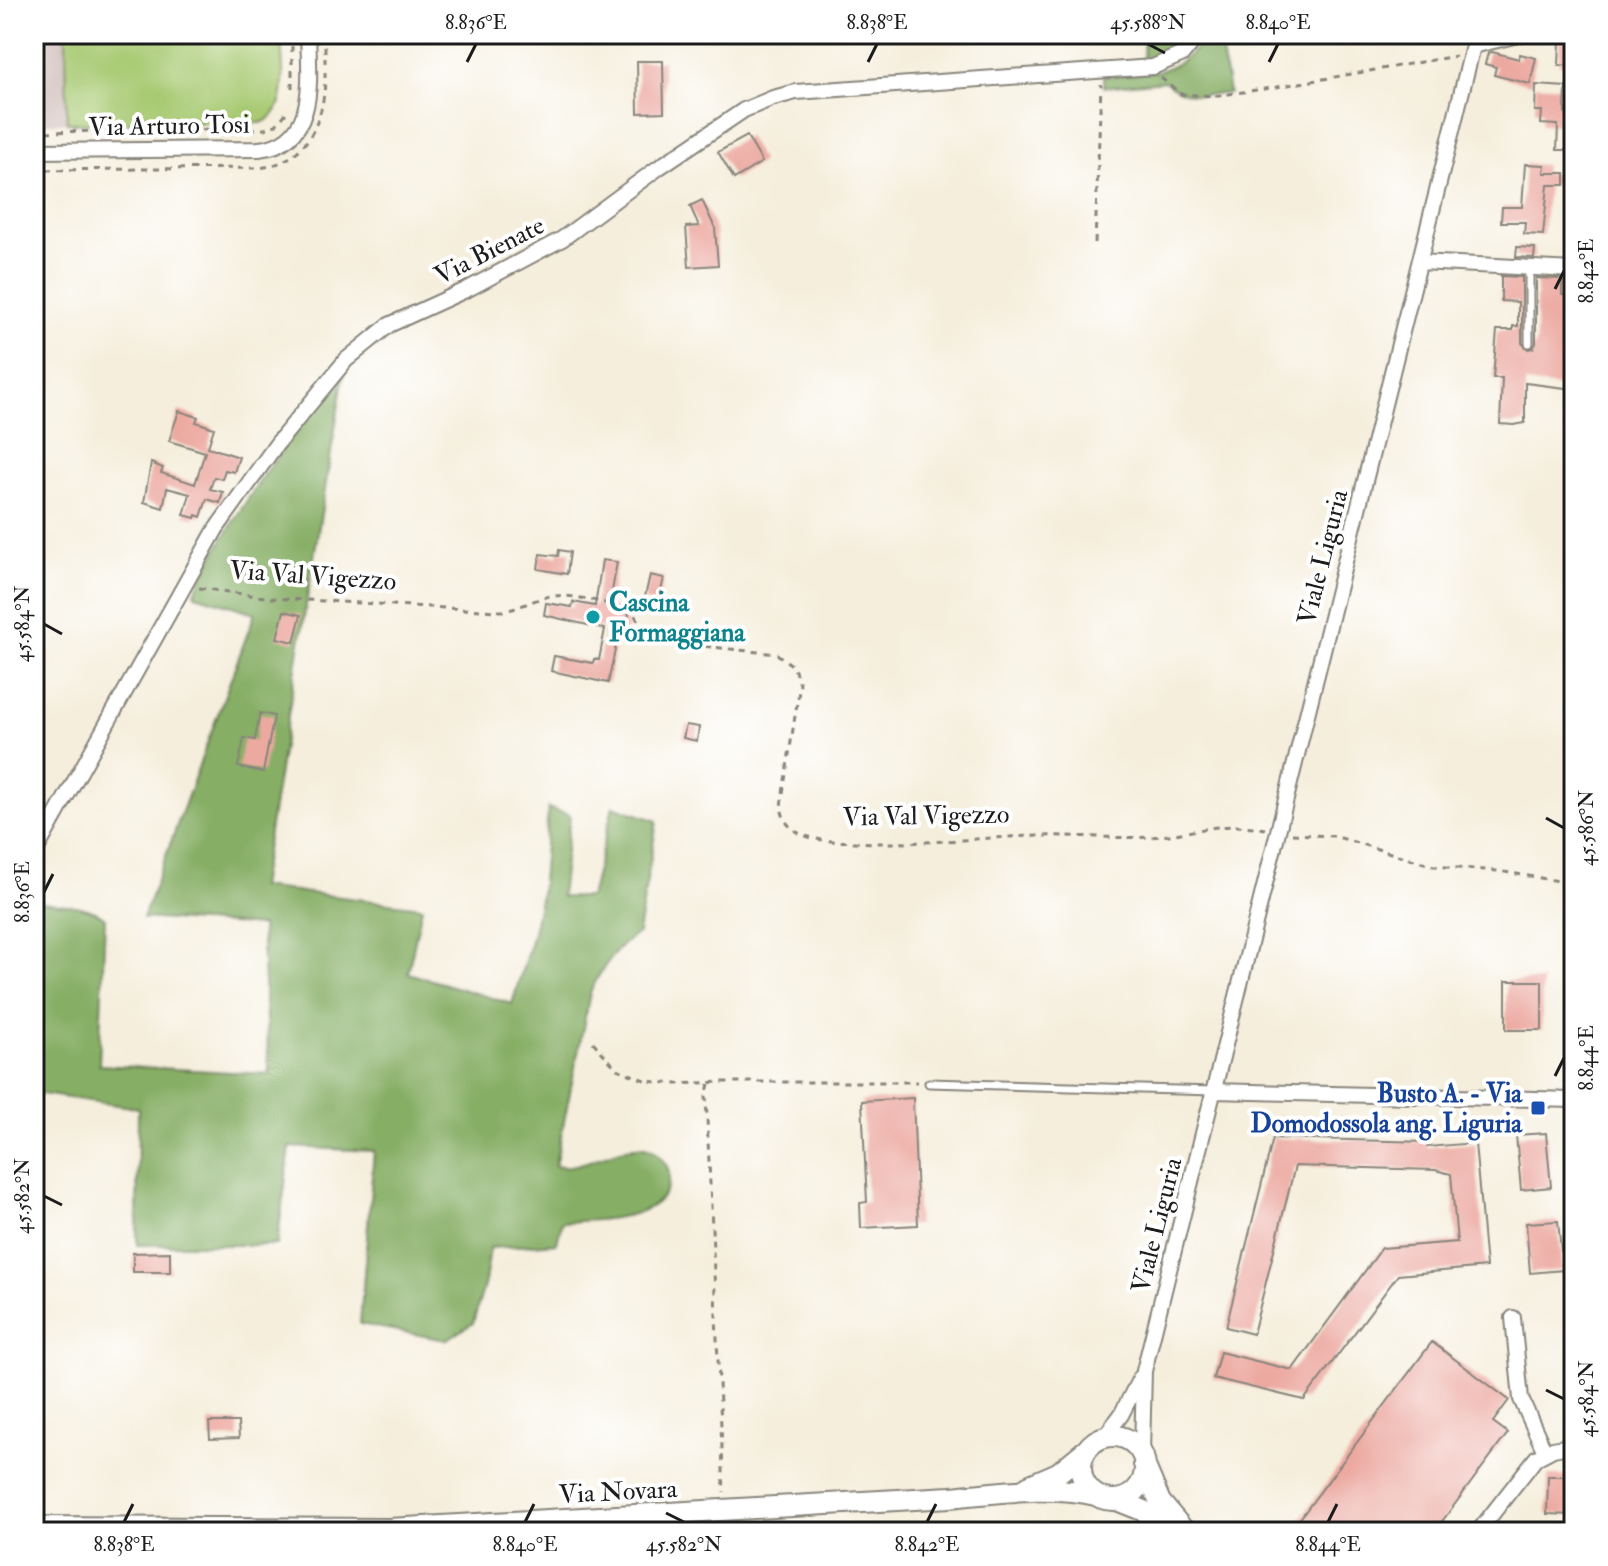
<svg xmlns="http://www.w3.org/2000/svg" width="1608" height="1566" viewBox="0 0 1608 1566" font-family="'IM FELL Double Pica',serif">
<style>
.industrial{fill:#d1c0bc}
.green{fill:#a9ca73;stroke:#627348;stroke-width:2}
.forest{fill:#86ae65;stroke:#516540;stroke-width:2}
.building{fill:#eca9a0}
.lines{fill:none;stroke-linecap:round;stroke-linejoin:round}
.lane-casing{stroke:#88857c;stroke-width:11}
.street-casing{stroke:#88857c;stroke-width:18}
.secondary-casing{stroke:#88857c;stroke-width:24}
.path{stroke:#88857c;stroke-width:3;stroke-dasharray:6 6;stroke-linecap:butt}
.lane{stroke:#fff;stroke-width:7}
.street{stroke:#fff;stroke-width:14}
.secondary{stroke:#fff;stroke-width:20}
.ticks{fill:none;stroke:#1c1c1c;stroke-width:3}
.culture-dot{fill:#0f9aa8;stroke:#fff;stroke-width:3}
.transit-dot{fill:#1a4fb4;stroke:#fff;stroke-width:3}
.labels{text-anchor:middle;stroke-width:8;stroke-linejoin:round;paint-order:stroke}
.street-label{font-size:26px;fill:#1c1c1c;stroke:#fff}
.culture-label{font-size:26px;font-weight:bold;fill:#0d838f;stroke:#fff;text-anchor:start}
.transit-label{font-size:26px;font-weight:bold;fill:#164399;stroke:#fff;text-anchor:end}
.neatline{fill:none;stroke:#1c1c1c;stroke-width:3}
.ticks-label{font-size:20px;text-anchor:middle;fill:#1c1c1c}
</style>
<rect width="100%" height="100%" fill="#fff"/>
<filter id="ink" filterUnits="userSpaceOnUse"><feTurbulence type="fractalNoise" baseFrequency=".0125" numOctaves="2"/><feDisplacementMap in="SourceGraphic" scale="16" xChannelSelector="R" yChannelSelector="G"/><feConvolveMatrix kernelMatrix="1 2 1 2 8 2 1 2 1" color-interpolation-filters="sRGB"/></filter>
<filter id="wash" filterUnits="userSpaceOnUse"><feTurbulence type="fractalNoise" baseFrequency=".006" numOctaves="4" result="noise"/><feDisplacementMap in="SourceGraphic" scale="32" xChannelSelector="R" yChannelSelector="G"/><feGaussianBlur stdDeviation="1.8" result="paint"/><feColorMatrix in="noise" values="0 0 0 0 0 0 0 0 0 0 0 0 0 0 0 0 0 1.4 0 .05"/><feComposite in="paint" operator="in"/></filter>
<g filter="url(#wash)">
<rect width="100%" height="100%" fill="#f5eedc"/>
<path class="industrial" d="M34 34H66L67 123H34Z"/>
<path class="green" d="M66 34H281C281 61 293 112 261 123H67Z"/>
<path class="forest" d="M1144 34H1191C1178 51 1165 58 1143 61Z
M1206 34H1219L1229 93C1206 96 1183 99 1165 81L1104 87V76C1149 73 1180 76 1206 34Z
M345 367 260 887 422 907 408 973 512 1004 532 937 541 894 548 808 570 815 561 897H590L613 806 657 821 638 933C615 948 601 968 590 993L555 1166C583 1172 627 1138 651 1149 658 1152 668 1165 669 1173 672 1223 593 1220 562 1222L557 1243 490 1248 485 1282 473 1323 446 1340 360 1324 374 1151 290 1147 277 1245H137L138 1108 34 1093V901C57 905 87 903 105 918L99 1065 269 1074 261 926 143 918 255 613 195 595V592C233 510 290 439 345 367Z"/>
<g id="blocks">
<path class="building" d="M1560 41H1574V66L1559 65Z
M1492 52 1519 59 1520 54 1536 58 1530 84 1494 75 1496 67 1485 64 1488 53Z
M637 61H663L664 112 638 113Z
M1536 85 1566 87 1565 113H1574V150H1557L1558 125 1541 124 1542 111H1535Z
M747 136 762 162 734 179 718 152Z
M1525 164 1545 165 1544 173H1565V185H1548L1543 235 1524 234 1525 222H1501L1502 207H1522Z
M702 200 715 228 718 265 689 267 686 227 699 226 690 206Z
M1517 247 1535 248 1534 258 1516 257Z
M1501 276 1522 277V343L1528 349 1533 348 1536 343V278L1562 279V295H1574V389L1525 383V423L1514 425 1500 424 1502 378H1493L1497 330H1513V326H1518V302L1501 301Z
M179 411 198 417 196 422 214 428 208 447 239 457 234 472 225 470 222 479 214 477 210 489 223 492 220 503 207 499 201 517 196 515 195 518 184 515 190 494 167 488 163 508 144 502 151 463 163 468 161 473 195 484 205 452 169 441Z
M559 550 570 552 567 574 538 569 540 554 558 556Z
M602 560 617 562 609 609 629 613 626 633 619 631 608 683 551 671 554 656 593 663 594 659 599 660 605 629 544 615 546 603 572 607 573 602 595 606Z
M650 575 664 578 658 604 644 601Z
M284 611 301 615 294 642 277 638Z
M260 713 274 716 263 772 238 767 244 738 255 740Z
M686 725 699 727 697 741 683 738Z
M1506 981H1542V1030H1506Z
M913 1098 918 1225 861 1228 860 1203 867 1202 862 1101Z
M1546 1133 1551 1187 1521 1190 1516 1135Z
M1273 1138 1426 1142 1427 1147 1475 1143 1486 1267 1398 1275 1304 1400 1213 1378 1220 1352 1292 1370 1382 1248 1457 1242 1451 1174 1435 1170 1295 1166 1253 1334 1226 1327Z
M1558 1221 1563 1270 1530 1273 1526 1223Z
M170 1252V1272H133V1253Z
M1432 1342 1509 1400 1493 1422 1508 1433 1434 1532H1290Z
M209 1422H238L239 1438 210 1439Z
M1548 1476H1574V1515L1547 1514Z"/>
</g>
</g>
<g filter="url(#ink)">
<use href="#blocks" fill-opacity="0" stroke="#88857c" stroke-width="2"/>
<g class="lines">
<defs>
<path id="lane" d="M1529 343V268
M929 1083 1214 1091
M1573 1100 1574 1129"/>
<path id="street" d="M1473 46 1522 34
M34 151 259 149C319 143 309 76 308 34
M1420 262 1574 270
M34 854 216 529 276 445 346 360 389 325 468 289 562 239 658 168 744 110 773 98 796 92 1153 67 1183 54 1199 34
M1571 883 1574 884
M1214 1091 1574 1100
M1513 1318 1521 1399 1545 1452
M1104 1437 1121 1415 1140 1378
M1142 1453 1144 1371 1476 34
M1478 1532 1536 1458 1553 1449 1574 1445"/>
<path id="secondary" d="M1081 1468a32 32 0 1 1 64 0a32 32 0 1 1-64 0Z
M1144 1464 1160 1502 1185 1532
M1028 1486 1058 1473 1085 1451
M1117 1500 1142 1510 1172 1532
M34 1527 389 1529 950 1497C997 1493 1049 1484 1096 1495"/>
</defs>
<use href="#lane" class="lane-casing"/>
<use href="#street" class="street-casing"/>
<use href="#secondary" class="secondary-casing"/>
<path class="path" d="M292 34V89
M325 34V63
M1161 78 1181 94 1214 96 1271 88 1456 56
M34 132 265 129 276 125 287 112
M34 170 259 168C310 162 326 115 325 71
M1095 243 1101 84
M199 588 272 598 498 611C516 611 529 601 546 597 567 592 611 604 632 610L646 636 655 641 777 654 793 666 800 684 781 806C783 822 791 831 806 836 822 842 839 841 855 842 917 846 978 837 1039 836 1076 835 1113 839 1150 837 1193 834 1220 820 1265 829
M1292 834 1334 836 1434 866 1498 871 1559 881
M593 1042 617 1069 647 1081 677 1084 720 1082H917
M709 1084 706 1096 724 1492"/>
<use href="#lane" class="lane"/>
<use href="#street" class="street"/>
<use href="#secondary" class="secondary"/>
</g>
</g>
<path class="ticks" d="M1148 44 1165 53M467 62 476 44M868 62 877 44M1269 62 1278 44M1555 289 1564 271M44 624 62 634M1546 818 1564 828M44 892 53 874M1555 1076 1564 1058M44 1196 62 1205M1546 1390 1564 1399M666 1513 684 1522M124 1522 133 1504M525 1522 534 1504M927 1522 936 1504M1328 1522 1337 1504"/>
<circle class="culture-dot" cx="593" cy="617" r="8"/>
<rect class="transit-dot" x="1530" y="1100" width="16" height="16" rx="4"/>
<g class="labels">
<g class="street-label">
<text transform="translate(169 125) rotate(-1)" y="9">Via Arturo Tosi</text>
<text transform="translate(489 250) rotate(-27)" y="9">Via Bienate</text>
<text transform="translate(1322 557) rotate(-76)" y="9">Viale Liguria</text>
<text transform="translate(313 575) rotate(4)" y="9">Via Val Vigezzo</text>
<text transform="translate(926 815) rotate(-1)" y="9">Via Val Vigezzo</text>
<text transform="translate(1156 1225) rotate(-76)" y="9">Viale Liguria</text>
<text transform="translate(618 1491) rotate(-3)" y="9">Via Novara</text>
</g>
<g class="culture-label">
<text x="609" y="611">Cascina<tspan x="609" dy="30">Formaggiana</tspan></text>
</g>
<g class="transit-label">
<text x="1522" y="1102">Busto A. - Via<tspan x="1522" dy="30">Domodossola ang. Liguria</tspan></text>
</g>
</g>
<rect width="1608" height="1566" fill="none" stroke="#fff" stroke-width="88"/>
<rect x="44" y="44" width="1520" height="1478" class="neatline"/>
<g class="ticks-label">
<text x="476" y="29">8.836°E</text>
<text x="877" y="29">8.838°E</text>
<text x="1148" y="29">45.588°N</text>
<text x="1278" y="29">8.840°E</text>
<text transform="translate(1586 271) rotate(-90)" y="7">8.842°E</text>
<text transform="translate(22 624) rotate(-90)" y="7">45.584°N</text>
<text transform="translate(1586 828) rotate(-90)" y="7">45.586°N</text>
<text transform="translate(22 892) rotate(-90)" y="7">8.836°E</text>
<text transform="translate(1586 1058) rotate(-90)" y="7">8.844°E</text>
<text transform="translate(22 1196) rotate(-90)" y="7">45.582°N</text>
<text transform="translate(1586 1399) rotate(-90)" y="7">45.584°N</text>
<text x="124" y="1551">8.838°E</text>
<text x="525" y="1551">8.840°E</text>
<text x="684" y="1551">45.582°N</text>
<text x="927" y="1551">8.842°E</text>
<text x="1328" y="1551">8.844°E</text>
</g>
</svg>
